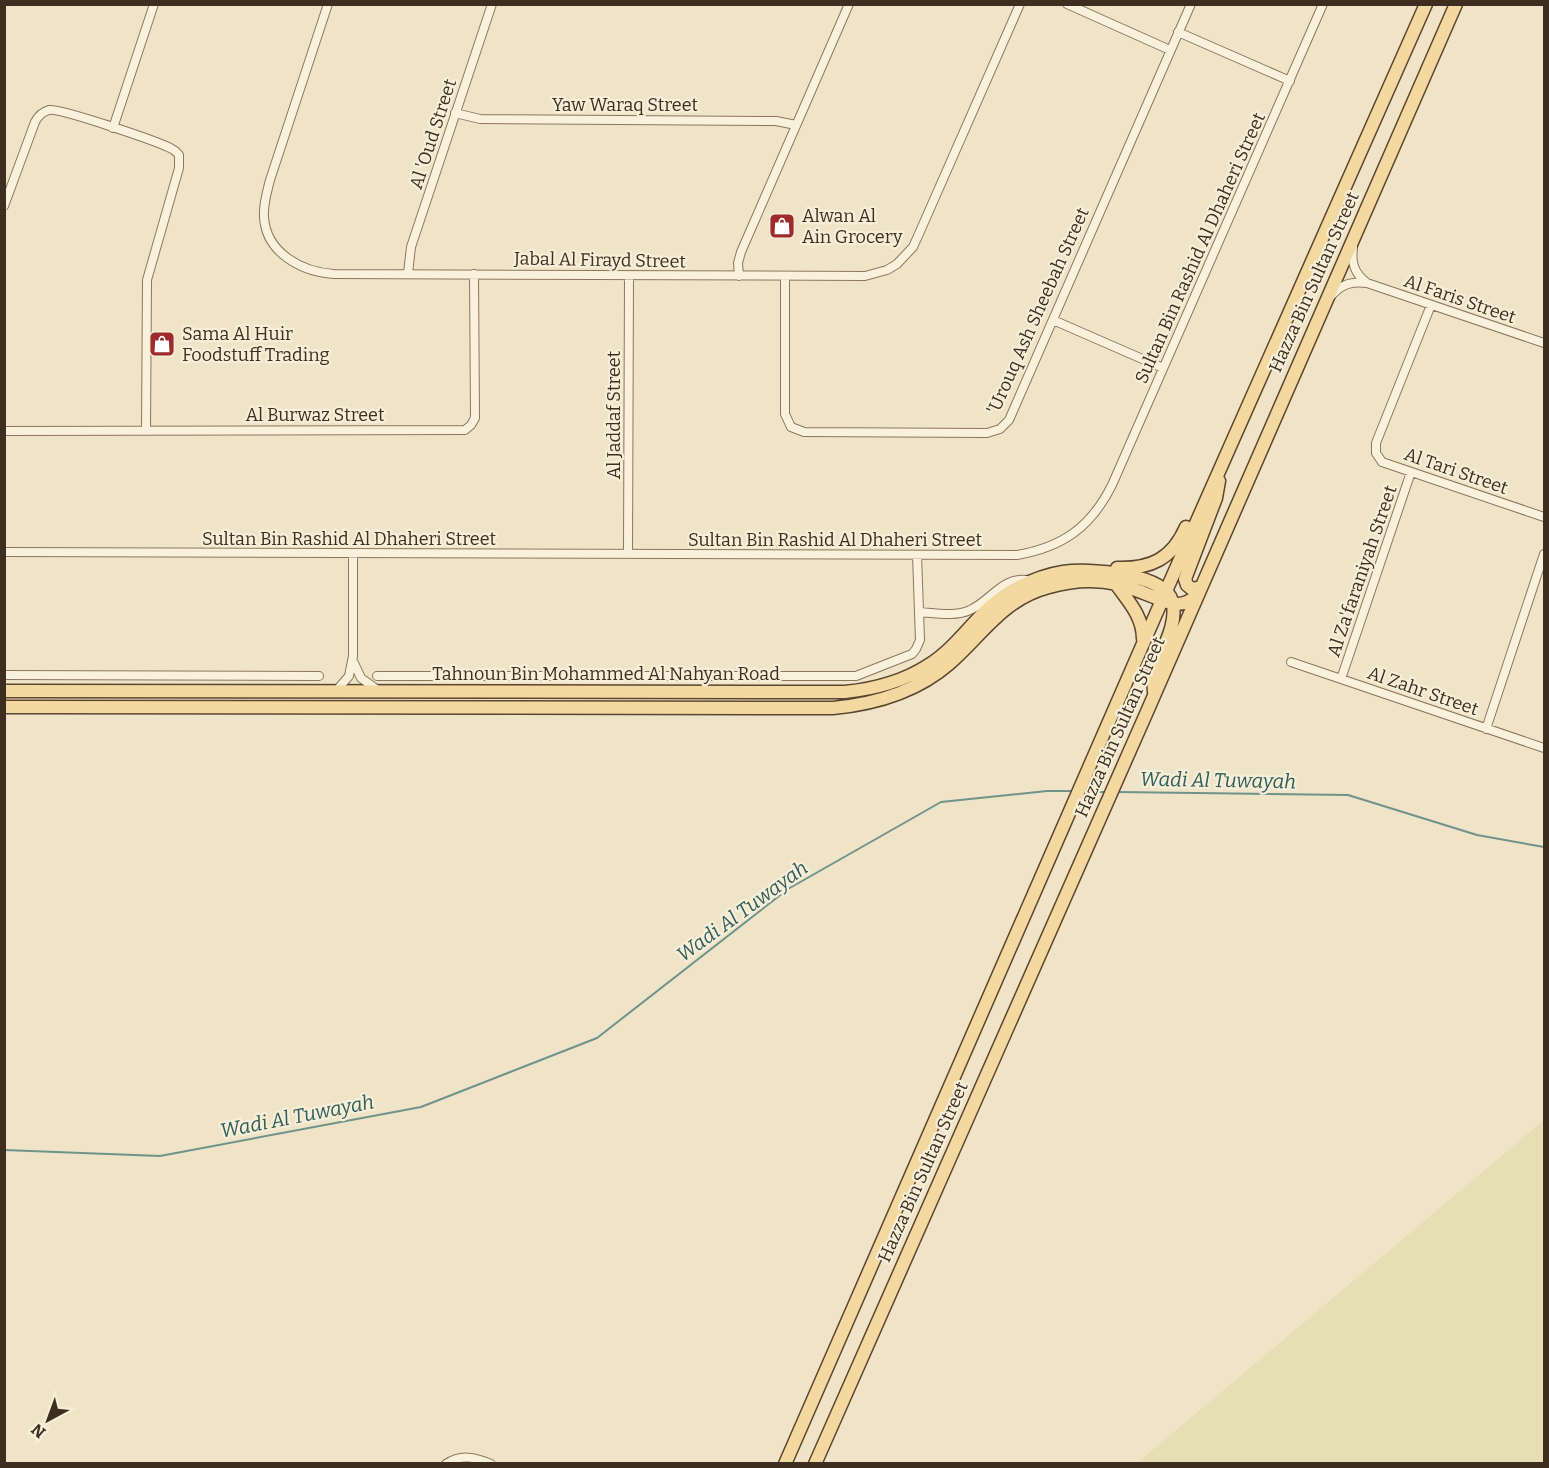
<svg xmlns="http://www.w3.org/2000/svg" width="1549" height="1468" viewBox="0 0 1549 1468" font-family="Bitter,serif">
<style>
.farmland{fill:#e6deb5}
.lines{fill:none;stroke-linecap:round;stroke-linejoin:round}
.stream{stroke:#6f938a;stroke-width:2}
.minor-casing{stroke:#8d765c;stroke-width:10}
.primary-casing{stroke:#5b4430;stroke-width:15}
.minor{stroke:#faf1dc;stroke-width:8}
.primary{stroke:#f3d9a0;stroke-width:12}
.labels{text-anchor:middle;stroke-width:4.5;stroke-linejoin:round;paint-order:stroke}
.street-label{font-size:18px;fill:#3d2e20;stroke:#f7eed8}
.poi-label{font-size:18px;fill:#3d2e20;stroke:#f7eed8;text-anchor:start}
.water-label{font-size:20px;font-style:italic;fill:#2f5d5a;stroke:#f7eed8}
</style>
<rect width="100%" height="100%" fill="#f0e4c8"/>
<path class="farmland" d="M1544 1120V1463H1137Z"/>
<g class="lines">
<path class="stream" d="M1085 792H1106
M1118 792 1348 795 1477 835 1544 847
M4 1150 160 1156 421 1107 597 1038 788 889 941 802 1047 791H1073"/>
<defs>
<path id="minor" d="M328 4 270 180C267 192 263 204 264 217 266 253 302 272 334 274L865 276 887 270 897 264 913 247 918 236 1020 4
M1067 4 1170 50
M1178 32 1290 81
M455 113 480 119 776 121 796 125
M113 128 154 4
M4 206 35 122C38 116 42 112 49 110 60 108 160 142 172 149 176 151 176 152 179 155V168L147 280 146 429
M1353 248C1351 262 1354 273 1366 282
M408 273 411 247 492 4
M739 276 738 263 741 252 849 4
M785 277V414L791 427 804 432 987 433 1000 429 1009 420 1191 4
M1332 295C1342 284 1352 281 1367 283L1544 343
M1431 305 1376 443V453L1382 462 1544 517
M1053 320 1163 368
M4 431 465 430 471 425 475 418 474 274
M4 552 1017 555C1063 547 1091 527 1112 485L1323 4
M628 554 629 276
M919 612C934 613 956 617 970 610 991 601 1004 574 1030 581
M1291 662 1544 748
M354 663 361 678 379 691
M4 675 319 676
M377 676H856L912 654 916 649 920 640 917 555
M1341 679 1411 472
M336 691 349 676 353 656V554
M1486 729 1544 554
M446 1464C461 1454 475 1457 491 1464"/>
<path id="primary" d="M1117 568C1151 569 1172 559 1186 527
M1116 584C1128 601 1143 616 1143 639
M1201 587 1192 589 1187 585 1185 579 1216 498 1219 481
M4 691 845 692C874 689 902 682 927 666 959 647 976 613 1008 593 1025 583 1044 575 1063 572 1088 568 1164 573 1172 601 1179 623 1161 651 1154 671L1153 678 1154 692
M4 707 833 708C875 704 917 692 950 663 983 634 1003 599 1049 587 1070 581 1095 579 1117 584 1134 587 1163 603 1177 604 1185 604 1192 600 1197 595
M785 1464 1166 591 1426 4
M815 1464 1146 714 1456 4"/>
</defs>
<use href="#minor" class="minor-casing"/>
<use href="#primary" class="primary-casing"/>
<use href="#minor" class="minor"/>
<use href="#primary" class="primary"/>
</g>
<defs>
<symbol id="shop-square" viewBox="-11 -11 22 22"><rect x="-9" y="-9" width="18" height="18" rx="4" fill="#9e2a2b" stroke="#f7eed8"/><path d="M-5-2.5h2.3a2.7 3.5 0 0 1 5.4 0H5L5.5 6h-11ZM-1.5-2.5h3a1.5 2.3 0 0 0-3 0Z" fill="#fff"/></symbol>
</defs>
<g fill-rule="evenodd">
<use href="#shop-square" x="767" y="211" width="30" height="30"/>
<use href="#shop-square" x="147" y="329" width="30" height="30"/>
</g>
<g class="labels">
<g class="street-label">
<text x="625" y="111">Yaw Waraq Street</text>
<text transform="translate(433 134) rotate(-72)" y="6">Al 'Oud Street</text>
<text transform="translate(1200 248) rotate(-66)" y="6">Sultan Bin Rashid Al Dhaheri Street</text>
<text transform="translate(600 260) rotate(1)" y="6">Jabal Al Firayd Street</text>
<text transform="translate(1314 282) rotate(-66)" y="6">Hazza Bin Sultan Street</text>
<text transform="translate(1460 299) rotate(19)" y="6">Al Faris Street</text>
<text transform="translate(1038 311) rotate(-66)" y="6">'Urouq Ash Sheebah Street</text>
<text x="315" y="421">Al Burwaz Street</text>
<text transform="translate(614 415) rotate(-90)" y="6">Al Jaddaf Street</text>
<text transform="translate(1456 471) rotate(19)" y="6">Al Tari Street</text>
<text x="349" y="545">Sultan Bin Rashid Al Dhaheri Street</text>
<text x="835" y="546">Sultan Bin Rashid Al Dhaheri Street</text>
<text transform="translate(1362 571) rotate(-71)" y="6">Al Za'faraniyah Street</text>
<text x="606" y="680">Tahnoun Bin Mohammed Al Nahyan Road</text>
<text transform="translate(1423 691) rotate(19)" y="6">Al Zahr Street</text>
<text transform="translate(1120 727) rotate(-66)" y="6">Hazza Bin Sultan Street</text>
<text transform="translate(923 1172) rotate(-66)" y="6">Hazza Bin Sultan Street</text>
</g>
<g class="poi-label">
<text x="802" y="222">Alwan Al<tspan x="802" dy="21">Ain Grocery</tspan></text>
<text x="182" y="340">Sama Al Huir<tspan x="182" dy="21">Foodstuff Trading</tspan></text>
</g>
<g class="water-label">
<text transform="translate(1218 780) rotate(1)" y="7">Wadi Al Tuwayah</text>
<text transform="translate(742 911) rotate(-36)" y="7">Wadi Al Tuwayah</text>
<text transform="translate(297 1116) rotate(-11)" y="7">Wadi Al Tuwayah</text>
</g>
</g>
<rect width="1549" height="1468" fill="none" stroke="#3d2e20" stroke-width="12"/>
<g transform="translate(48 1420) rotate(221)" stroke="#f7eed8" stroke-width="4.5" paint-order="stroke">
<path d="M0-4.5L10 22L0 15L-10 22Z" fill="#3d2e20"/>
<text y="-9" font-size="16" font-weight="bold" text-anchor="middle" fill="#3d2e20">N</text>
</g>
</svg>
